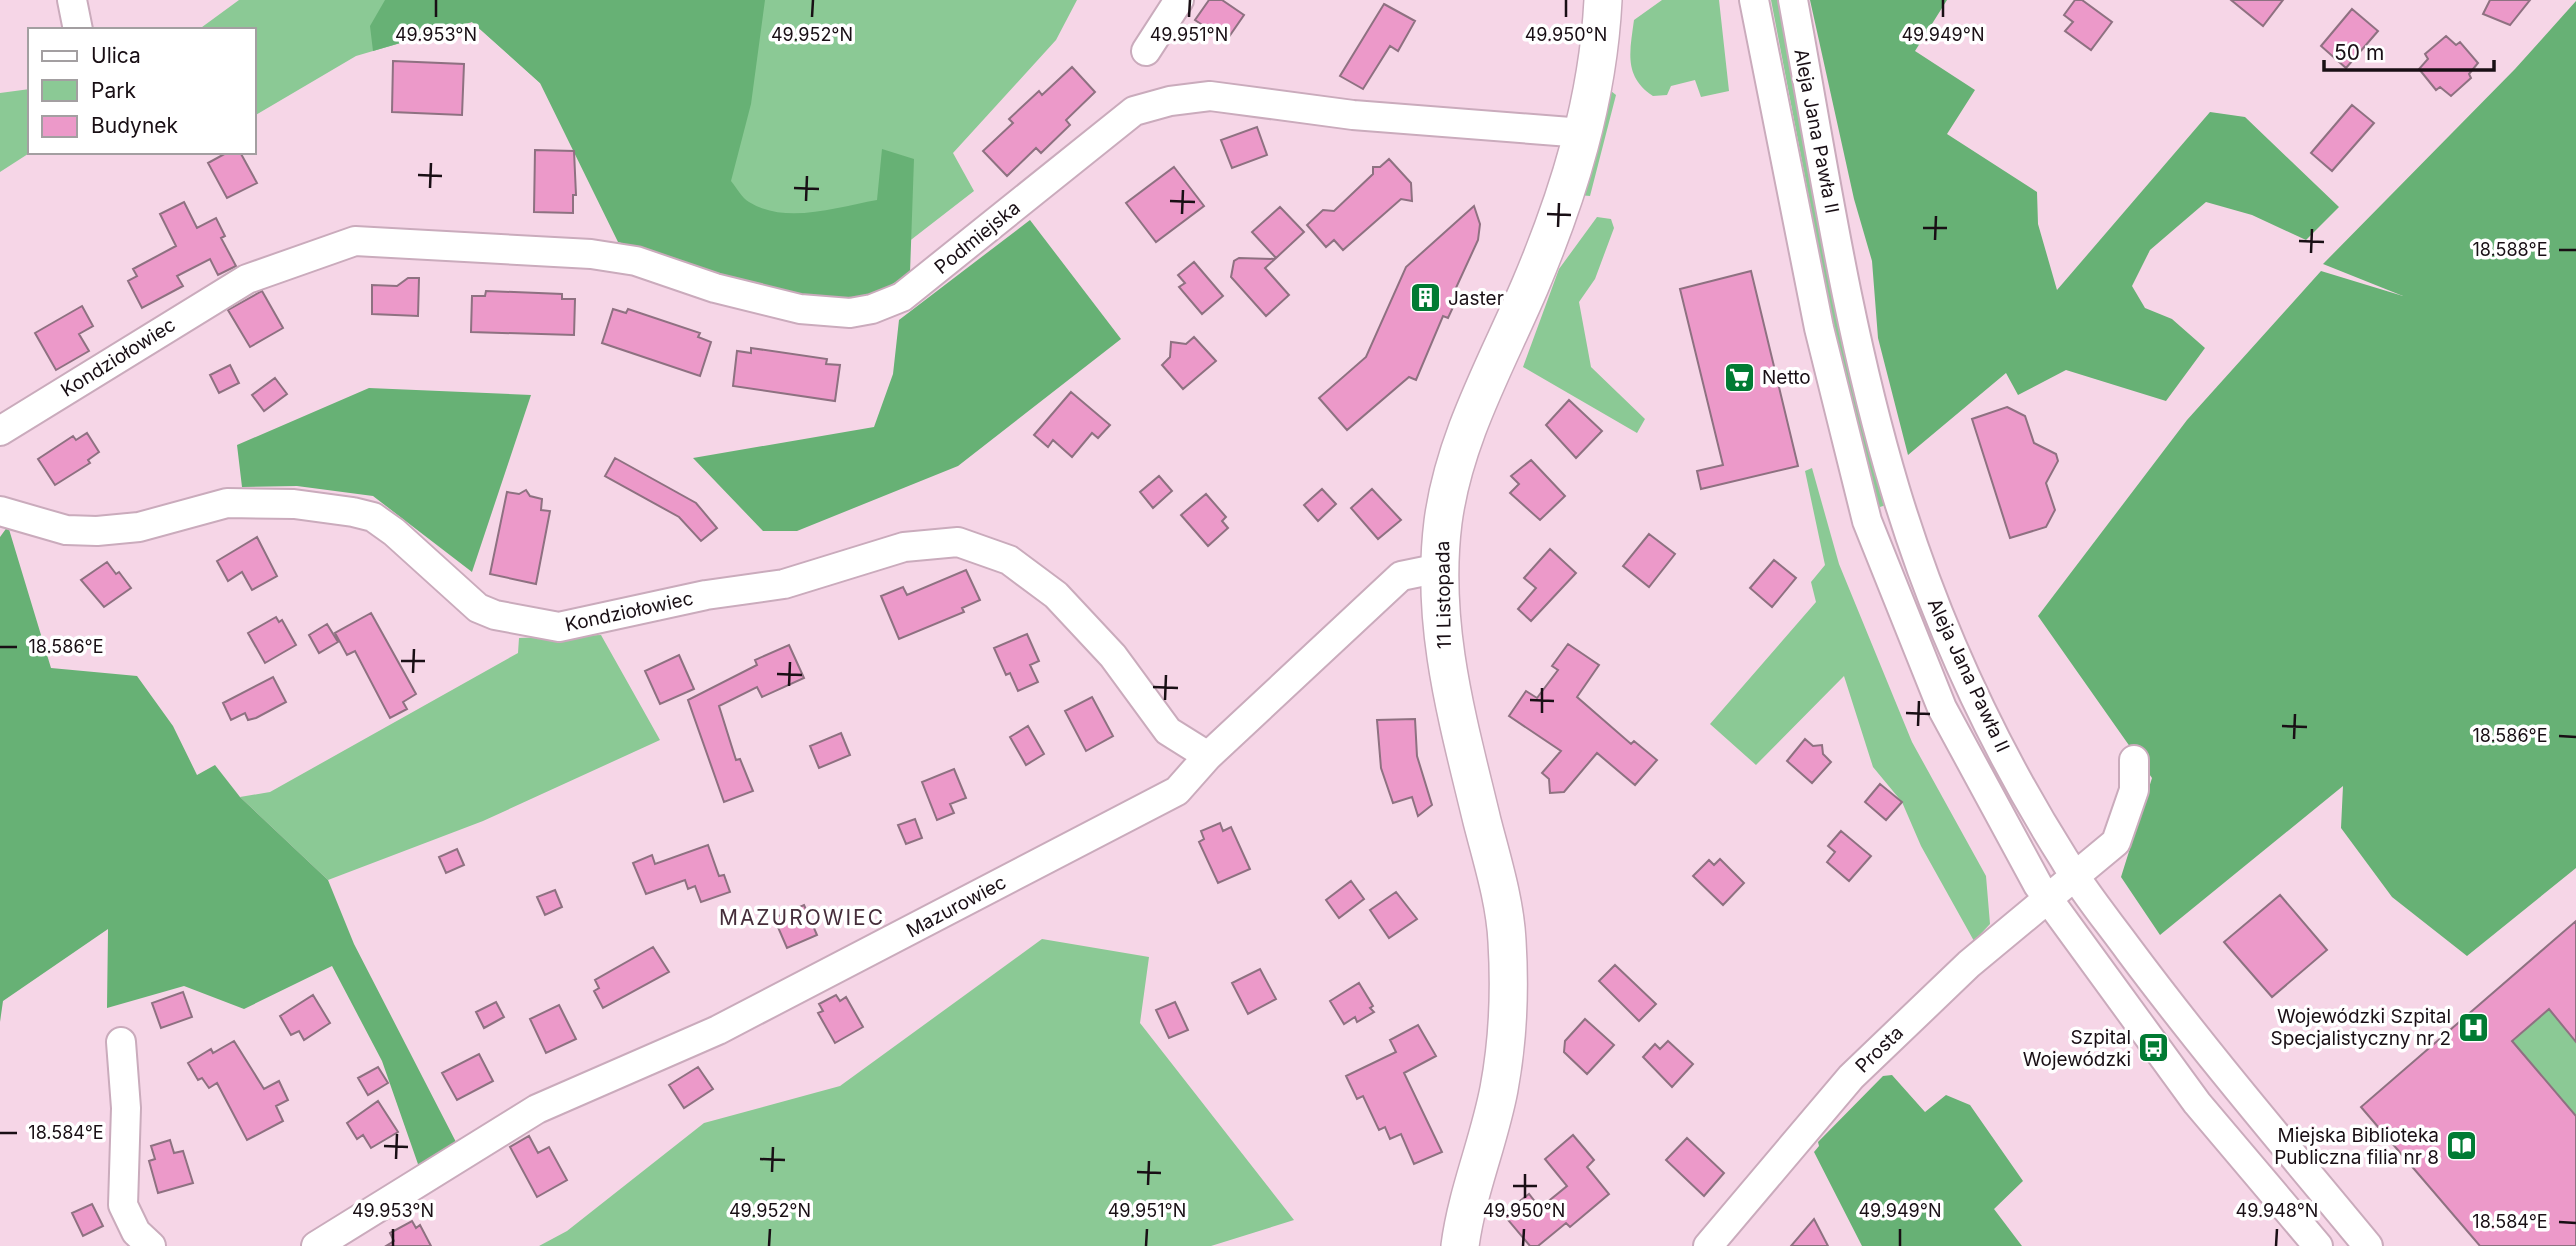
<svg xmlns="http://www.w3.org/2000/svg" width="2576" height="1246" viewBox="0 0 2576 1246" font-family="Inter,sans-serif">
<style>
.green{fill:#8bc995}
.forest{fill:#67b175}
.building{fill:#ec99c9;stroke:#8e7181;stroke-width:2}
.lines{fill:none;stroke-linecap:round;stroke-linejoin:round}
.minor-casing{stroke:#caabbc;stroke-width:32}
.major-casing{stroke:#caabbc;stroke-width:40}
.minor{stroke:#fff;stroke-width:28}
.major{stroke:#fff;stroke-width:37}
.ticks{fill:none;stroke:#190f15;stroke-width:2.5}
.labels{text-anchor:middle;stroke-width:7;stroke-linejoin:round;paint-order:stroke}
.street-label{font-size:19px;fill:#190f15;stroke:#fff}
.poi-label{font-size:19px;fill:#190f15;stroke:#fff;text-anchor:end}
.neighbourhood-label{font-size:21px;letter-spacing:2px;fill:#452d3a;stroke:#fff}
.ticks-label{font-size:18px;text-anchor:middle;fill:#190f15;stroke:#fff;stroke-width:7;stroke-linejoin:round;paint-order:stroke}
</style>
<rect width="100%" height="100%" fill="#f6d6e7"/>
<path class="green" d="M239 0H1077L1056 40 953 153 974 191 894 253 829 272 540 83 472 22 356 56 254 116V30H198Z
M1662 0H1719L1729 91 1701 97 1695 80 1671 86 1667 95 1653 96C1623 76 1630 51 1634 20Z
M1771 0H1779L1849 368 1886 505 1877 508 1844 380Z
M1606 87 1616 95 1590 196 1579 195Z
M30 89 31 152 0 172V93Z
M1597 217 1611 219 1614 228 1595 279 1579 302 1591 367 1645 419 1637 433 1523 367 1559 269Z
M1812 468 1839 564 1912 742 1986 876 1990 924 1974 941 1921 846 1902 802 1873 767 1844 676 1756 765 1710 724 1816 602 1811 582 1825 565 1805 471Z
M601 635 660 740 483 821 328 880 240 797 270 792 518 653 519 638Z
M1042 939 1149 957 1140 1023 1294 1220 1211 1246H539L567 1231 704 1123 840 1086Z
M2550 991 2576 1037V1117L2505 1033Z"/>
<path class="forest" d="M385 0H765L751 104 731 181C736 187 742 198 749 202 786 225 837 207 877 200L882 149 914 159 910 273C896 281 878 295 863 299 813 310 672 258 618 242L540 83 472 22 373 51 370 26Z
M1810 0H1947L1915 51 1975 90 1947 134 2037 192 2038 224 2057 290 2210 112 2245 117 2339 207 2306 240 2252 215 2206 202 2150 250 2132 286 2145 308 2172 319 2205 348 2166 401 2066 370 2018 395 2006 373 1908 455 1878 338 1872 261 1854 199Z
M2576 1V868L2467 956 2392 897 2341 828 2343 786 2160 935 2121 877 2152 778 2038 616 2187 420 2321 271 2403 296 2323 264 2515 69Z
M1030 220 1121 339 958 466 797 531H763L693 458 874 427 893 374 899 320Z
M369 388 531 395 472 572 373 496 297 486 242 487 237 445Z
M8 526 51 668 137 676 173 726 197 775 215 765 240 797 328 880 354 944 457 1144 419 1167 382 1061 332 966 244 1009 184 986 107 1008 108 929 3 1001 0 1022V537Z
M1892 1075 1925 1112 1946 1095 1970 1105 2023 1181 1994 1209 2022 1246H1862L1814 1152 1819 1146 1818 1142 1883 1076Z"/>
<path class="building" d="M1209 0H1222L1244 15 1226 41 1195 20Z
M2075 0H2082L2112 22 2091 50 2065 31 2073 22 2064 15Z
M2231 0H2283L2263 26Z
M2490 0H2530L2510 25 2483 14Z
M1384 4 1415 21 1398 51 1390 46 1363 89 1340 76Z
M2352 9 2378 31 2346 68 2321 46Z
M2446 36 2456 45 2460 42 2478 63 2469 74 2471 78 2451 96 2440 87 2436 90 2419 69 2428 59 2425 54Z
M393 61 464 64 462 115 392 112Z
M1072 67 1095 92 1066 120 1070 125 1041 153 1036 148 1007 176 983 151 1013 123 1009 119 1039 91 1042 95Z
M2352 105 2374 123 2332 171 2311 153Z
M1257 127 1267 155 1232 168 1221 140Z
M535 150 574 151 576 195H573V213L534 212Z
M228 152H240L257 183 227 198 208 163Z
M1389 159 1411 183 1412 201 1401 199 1343 250 1334 240 1326 247 1307 225 1323 210 1334 211 1373 174V167H1380Z
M1174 167 1204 206 1156 242 1126 203Z
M184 202 197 228 216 218 225 236 221 238 236 266 218 275 210 259 177 276 183 286 142 308 128 281 137 276 133 269 176 246 160 214Z
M1474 206 1480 224 1478 240 1455 290 1460 292 1448 318 1443 316 1416 380 1409 377 1347 430 1319 398 1366 357 1406 267Z
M1280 207 1304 232 1276 258 1252 232Z
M1239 258 1275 259 1265 268 1289 295 1266 316 1231 277 1234 261Z
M1194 262 1223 296 1202 314 1179 287 1185 283 1178 275Z
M1751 271 1798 466 1701 489 1697 471 1723 465 1680 289Z
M408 278H419L418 316 372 314V285L397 286Z
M262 291 283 328 250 347 228 310Z
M486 291 562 294V299H575L574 335 471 332 472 296H485Z
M82 306 93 326 79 334 89 351 56 370 35 333Z
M613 309 626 313 628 309 700 333 698 337 711 342 700 376 602 343Z
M1194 337 1216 361 1183 389 1162 365 1170 357 1171 342 1186 344Z
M751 348 827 359 826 364 840 365 835 401 733 386 737 351 751 353Z
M230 365 239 383 219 393 210 375Z
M275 378 287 394 264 411 252 395Z
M1071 392 1110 425 1098 438 1092 433 1072 457 1053 440 1048 447 1034 435Z
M1569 400 1602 431 1576 458 1546 425Z
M2007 407 2025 416 2034 443 2056 454 2058 461 2046 483 2055 510 2046 527 2010 538 1972 419Z
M87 433 99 452 88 460 90 463 55 485 38 459 73 436 76 440Z
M615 458 696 503 717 528 701 541 679 517 605 476Z
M1531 460 1565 496 1540 520 1510 493 1519 484 1511 476Z
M1159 476 1172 491 1153 508 1140 492Z
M1322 489 1336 504 1318 521 1304 505Z
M1372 489 1401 520 1378 539 1351 508Z
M526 490 530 496 542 499 541 510 550 511 536 584 490 574 507 492 519 494Z
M1206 494 1226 517 1222 521 1228 528 1208 546 1181 515Z
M1649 534 1675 554 1649 587 1623 566Z
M257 537 277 576 252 590 242 572 228 581 217 561Z
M1550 549 1576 573 1531 621 1518 609 1536 588 1524 578Z
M1774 560 1796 578 1772 607 1750 588Z
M107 562 116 574 119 572 131 588 104 607 81 580Z
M966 570 980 600 962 608 964 612 899 639 881 596 903 587 907 595Z
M371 613 416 694 403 702 407 709 390 718 355 651 347 655 335 633Z
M276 617 279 622 282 620 296 645 265 663 248 633Z
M327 624 338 642 319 653 309 635Z
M1027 634 1039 661 1030 665 1038 682 1018 691 1010 673 1006 675 994 648Z
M1568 644 1599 665 1577 697 1631 744 1634 741 1657 760 1635 785 1597 753 1564 792 1550 793 1549 779 1542 773 1561 751 1509 716 1526 691 1537 698 1558 670 1552 666Z
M789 645 804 678 762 697 757 687 719 706 736 760 740 759 753 791 724 802 688 700 757 665 755 660Z
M679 655 694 689 660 704 645 671Z
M273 677 286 702 256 718 248 720 245 713 231 720 223 703Z
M1092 697 1113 736 1086 751 1065 711Z
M1415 719 1417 756 1432 805 1418 816 1412 797 1393 803 1381 768 1377 720Z
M1028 726 1044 754 1026 765 1010 737Z
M841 733 850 755 819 768 810 746Z
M1805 739 1813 746 1822 745 1823 754 1831 762 1812 783 1787 761Z
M954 769 966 798 950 804 954 813 937 820 922 782Z
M1880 784 1902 802 1886 820 1865 802Z
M915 819 922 838 906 844 898 825Z
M1220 823 1223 831 1231 827 1250 869 1218 883 1199 842 1204 839 1201 831Z
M1841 831 1871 856 1849 881 1827 862 1835 852 1828 846Z
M708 845 719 876 724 875 730 892 701 902 695 886 688 889 685 880 646 894 633 863 652 855 655 864Z
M457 849 464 865 446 873 439 857Z
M1720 859 1744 883 1723 905 1693 876 1709 860 1714 865Z
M1351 881 1364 899 1339 918 1326 900Z
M555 890 562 907 545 915 537 897Z
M1396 892 1417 919 1389 938 1370 910Z
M2280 895 2327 950 2272 997 2224 942Z
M804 905 817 935 787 948 774 918Z
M2576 921V1042L2549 1009 2512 1041 2576 1116V1246H2480L2361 1107Z
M653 947 669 972 603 1008 594 991 599 988 595 980Z
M1615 965 1656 1004 1639 1021 1599 981Z
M1260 969 1276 999 1248 1014 1232 983Z
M1359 983 1373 1006 1370 1008 1374 1012 1357 1022 1355 1017 1344 1024 1330 1001Z
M183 992 192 1017 161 1028 152 1003Z
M313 995 330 1023 304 1040 299 1031 291 1035 280 1016Z
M836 995 840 1001 846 997 863 1027 835 1043 818 1013 823 1011 819 1004Z
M496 1002 504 1017 484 1028 476 1012Z
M1175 1002 1188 1030 1169 1038 1156 1010Z
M559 1005 576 1039 546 1053 530 1019Z
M1585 1019 1614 1045 1587 1074 1564 1052 1565 1041Z
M1418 1025 1436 1056 1404 1073 1442 1152 1414 1164 1401 1134 1390 1139 1385 1127 1379 1130 1363 1096 1357 1099 1346 1076 1396 1052 1390 1040Z
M234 1041 264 1089 279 1081 288 1100 276 1106 283 1121 247 1140 217 1083 209 1088 202 1078 198 1080 188 1063 211 1049 213 1053Z
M1668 1041 1693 1064 1672 1087 1643 1057 1655 1044 1660 1049Z
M479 1054 493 1081 457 1100 442 1073Z
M378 1067 388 1083 368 1095 358 1078Z
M698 1067 713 1089 684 1108 669 1085Z
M378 1101 398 1132 371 1148 363 1135 357 1139 347 1123Z
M1573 1135 1594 1160 1587 1167 1609 1194 1570 1227 1566 1223 1538 1246H1530L1503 1214 1529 1194 1540 1208 1567 1186 1545 1159Z
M529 1136 538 1153 549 1147 567 1180 537 1197 510 1147Z
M1687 1138 1724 1173 1704 1196 1666 1160Z
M170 1140 174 1153 183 1151 193 1183 158 1193 149 1161 155 1159 151 1146Z
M92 1204 103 1226 83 1236 72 1213Z
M1814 1219 1828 1246H1791Z
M412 1221 416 1228 420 1225 431 1246H386L394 1241 390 1233Z"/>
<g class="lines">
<defs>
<path id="minor" d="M72 0 78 30
M1754 0 1819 328 1867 521 1942 708 2038 885 2197 1103 2318 1246
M1793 0C1823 163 1847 329 1895 489 1934 618 1992 745 2064 859 2083 891 2107 920 2129 950 2205 1052 2287 1148 2368 1246
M1146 51 1179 0
M0 431 247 279 355 241 591 254 636 261 715 288 800 309 850 313 872 309 902 297 1134 111 1170 101 1210 96 1353 115 1583 133
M0 511 66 530 97 531 139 527 227 503 294 504 353 512 373 517 394 532 478 608 495 615 559 627 706 595 784 584 904 547 958 542 1009 560 1056 595 1113 656 1168 731 1208 756
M121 1042 126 1108 123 1205 136 1232 151 1246
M316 1246 537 1109 718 1030 1177 791 1208 756 1401 576 1440 568
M1708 1246 1851 1077 1969 964 2116 842 2134 790V760"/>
<path id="major" d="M1460 1246C1467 1192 1489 1142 1499 1089 1508 1041 1510 990 1507 941 1505 901 1492 860 1482 821 1458 721 1430 626 1443 522 1454 438 1497 363 1530 286 1569 194 1598 100 1603 0"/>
</defs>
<use href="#minor" class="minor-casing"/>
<use href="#major" class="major-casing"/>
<use href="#minor" class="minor"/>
<use href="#major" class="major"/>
</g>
<path class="ticks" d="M436 17V0M812 17 813 0M1189 17 1190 0M1566 17V0M1943 17V0M418 175 442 176M430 188 431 163M794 188 819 189M806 201 807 176M1170 201 1195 202M1182 214 1183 190M1547 214 1571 215M1558 227 1559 203M1923 228H1947M1935 240 1936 216M2299 241 2324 242M2559 250H2576M2311 253 2312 229M0 647H17M401 661H425M413 673 414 649M777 674 802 675M789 686 790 662M1153 687 1178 688M1165 700 1166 675M1530 700 1554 701M1542 713V688M1906 713 1930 714M1918 726 1919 701M2282 726 2307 727M2559 736 2576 737M2294 739 2295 714M0 1133H17M384 1146 408 1147M396 1159 397 1134M760 1159 785 1160M772 1172 773 1147M1137 1172 1161 1173M1148 1185 1149 1161M1513 1186H1537M1525 1198V1174M2559 1222 2576 1223M393 1246V1229M769 1246 770 1229M1146 1246 1147 1229M1523 1246 1524 1229M1900 1246V1229M2276 1246 2277 1229"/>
<defs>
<symbol id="building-square" viewBox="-11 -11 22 22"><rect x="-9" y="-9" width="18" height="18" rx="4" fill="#017b33" stroke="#fff"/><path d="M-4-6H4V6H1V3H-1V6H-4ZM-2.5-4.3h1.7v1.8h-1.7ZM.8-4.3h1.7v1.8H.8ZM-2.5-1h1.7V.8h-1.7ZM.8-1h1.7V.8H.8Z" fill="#fff"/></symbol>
<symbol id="supermarket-square" viewBox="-11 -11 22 22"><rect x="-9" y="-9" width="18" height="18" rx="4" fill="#017b33" stroke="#fff"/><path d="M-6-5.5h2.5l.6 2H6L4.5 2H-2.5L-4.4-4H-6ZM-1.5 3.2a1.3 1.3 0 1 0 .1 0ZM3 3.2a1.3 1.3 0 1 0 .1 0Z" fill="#fff"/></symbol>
<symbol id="hospital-square" viewBox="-11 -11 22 22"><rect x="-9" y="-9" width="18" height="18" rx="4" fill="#017b33" stroke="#fff"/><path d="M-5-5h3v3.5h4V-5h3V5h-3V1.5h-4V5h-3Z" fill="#fff"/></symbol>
<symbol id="bus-square" viewBox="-11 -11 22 22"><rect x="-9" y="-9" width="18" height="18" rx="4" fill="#017b33" stroke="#fff"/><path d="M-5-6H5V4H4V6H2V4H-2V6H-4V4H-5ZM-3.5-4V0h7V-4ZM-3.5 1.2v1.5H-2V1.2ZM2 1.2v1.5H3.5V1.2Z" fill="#fff"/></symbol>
<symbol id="library-square" viewBox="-11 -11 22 22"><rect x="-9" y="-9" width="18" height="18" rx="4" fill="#017b33" stroke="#fff"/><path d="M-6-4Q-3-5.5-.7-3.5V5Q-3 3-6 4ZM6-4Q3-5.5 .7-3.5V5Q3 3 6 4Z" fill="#fff"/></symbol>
</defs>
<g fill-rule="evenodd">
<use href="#building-square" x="1408" y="280" width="35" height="35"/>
<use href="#supermarket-square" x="1722" y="360" width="35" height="35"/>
<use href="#hospital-square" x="2456" y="1010" width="35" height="35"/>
<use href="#bus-square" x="2136" y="1030" width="35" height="35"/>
<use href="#library-square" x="2444" y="1128" width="35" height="35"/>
</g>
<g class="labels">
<g class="street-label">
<text transform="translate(1817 131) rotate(79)" y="7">Aleja Jana Pawła II</text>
<text transform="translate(977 237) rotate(-39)" y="7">Podmiejska</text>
<text transform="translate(118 357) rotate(-32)" y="7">Kondziołowiec</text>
<text transform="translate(1443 595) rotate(-91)" y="7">11 Listopada</text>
<text transform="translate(629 611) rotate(-12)" y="7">Kondziołowiec</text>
<text transform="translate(1969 675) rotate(65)" y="7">Aleja Jana Pawła II</text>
<text transform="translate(956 906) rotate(-28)" y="7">Mazurowiec</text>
<text transform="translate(1879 1049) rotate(-44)" y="7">Prosta</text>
</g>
<g class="poi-label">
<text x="1448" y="305" text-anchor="start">Jaster</text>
<text x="1762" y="384" text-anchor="start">Netto</text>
<text x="2451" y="1023">Wojewódzki Szpital<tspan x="2451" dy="22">Specjalistyczny nr 2</tspan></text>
<text x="2131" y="1044">Szpital<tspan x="2131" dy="22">Wojewódzki</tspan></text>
<text x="2439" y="1142">Miejska Biblioteka<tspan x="2439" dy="22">Publiczna filia nr 8</tspan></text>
</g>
<g class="neighbourhood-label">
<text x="802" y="925">MAZUROWIEC</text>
</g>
</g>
<g class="ticks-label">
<text x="436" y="41">49.953°N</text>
<text x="812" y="41">49.952°N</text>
<text x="1189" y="41">49.951°N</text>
<text x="1566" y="41">49.950°N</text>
<text x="1943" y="41">49.949°N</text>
<text x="2510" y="256">18.588°E</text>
<text x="66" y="653">18.586°E</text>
<text x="2510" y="742">18.586°E</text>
<text x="66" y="1139">18.584°E</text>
<text x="393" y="1217">49.953°N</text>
<text x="770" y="1217">49.952°N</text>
<text x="1147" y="1217">49.951°N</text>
<text x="1524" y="1217">49.950°N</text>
<text x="1900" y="1217">49.949°N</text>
<text x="2277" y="1217">49.948°N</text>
<text x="2510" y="1228">18.584°E</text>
</g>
<rect x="28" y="28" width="228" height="126" fill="#ffffff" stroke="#a39fa1" stroke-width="2"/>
<rect x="42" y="51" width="35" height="10" fill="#ffffff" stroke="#a39fa1" stroke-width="2"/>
<text x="91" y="63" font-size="21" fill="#190f15">Ulica</text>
<rect x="42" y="80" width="35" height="21" fill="#8bc995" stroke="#a39fa1" stroke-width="2"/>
<text x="91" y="98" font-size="21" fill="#190f15">Park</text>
<rect x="42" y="116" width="35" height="21" fill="#ec99c9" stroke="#a39fa1" stroke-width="2"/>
<text x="91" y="133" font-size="21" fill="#190f15">Budynek</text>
<path d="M2324 60v10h170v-10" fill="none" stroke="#190f15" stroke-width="3.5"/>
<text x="2334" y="60" font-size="21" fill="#190f15" stroke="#ffffff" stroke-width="5" paint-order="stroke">50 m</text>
</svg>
